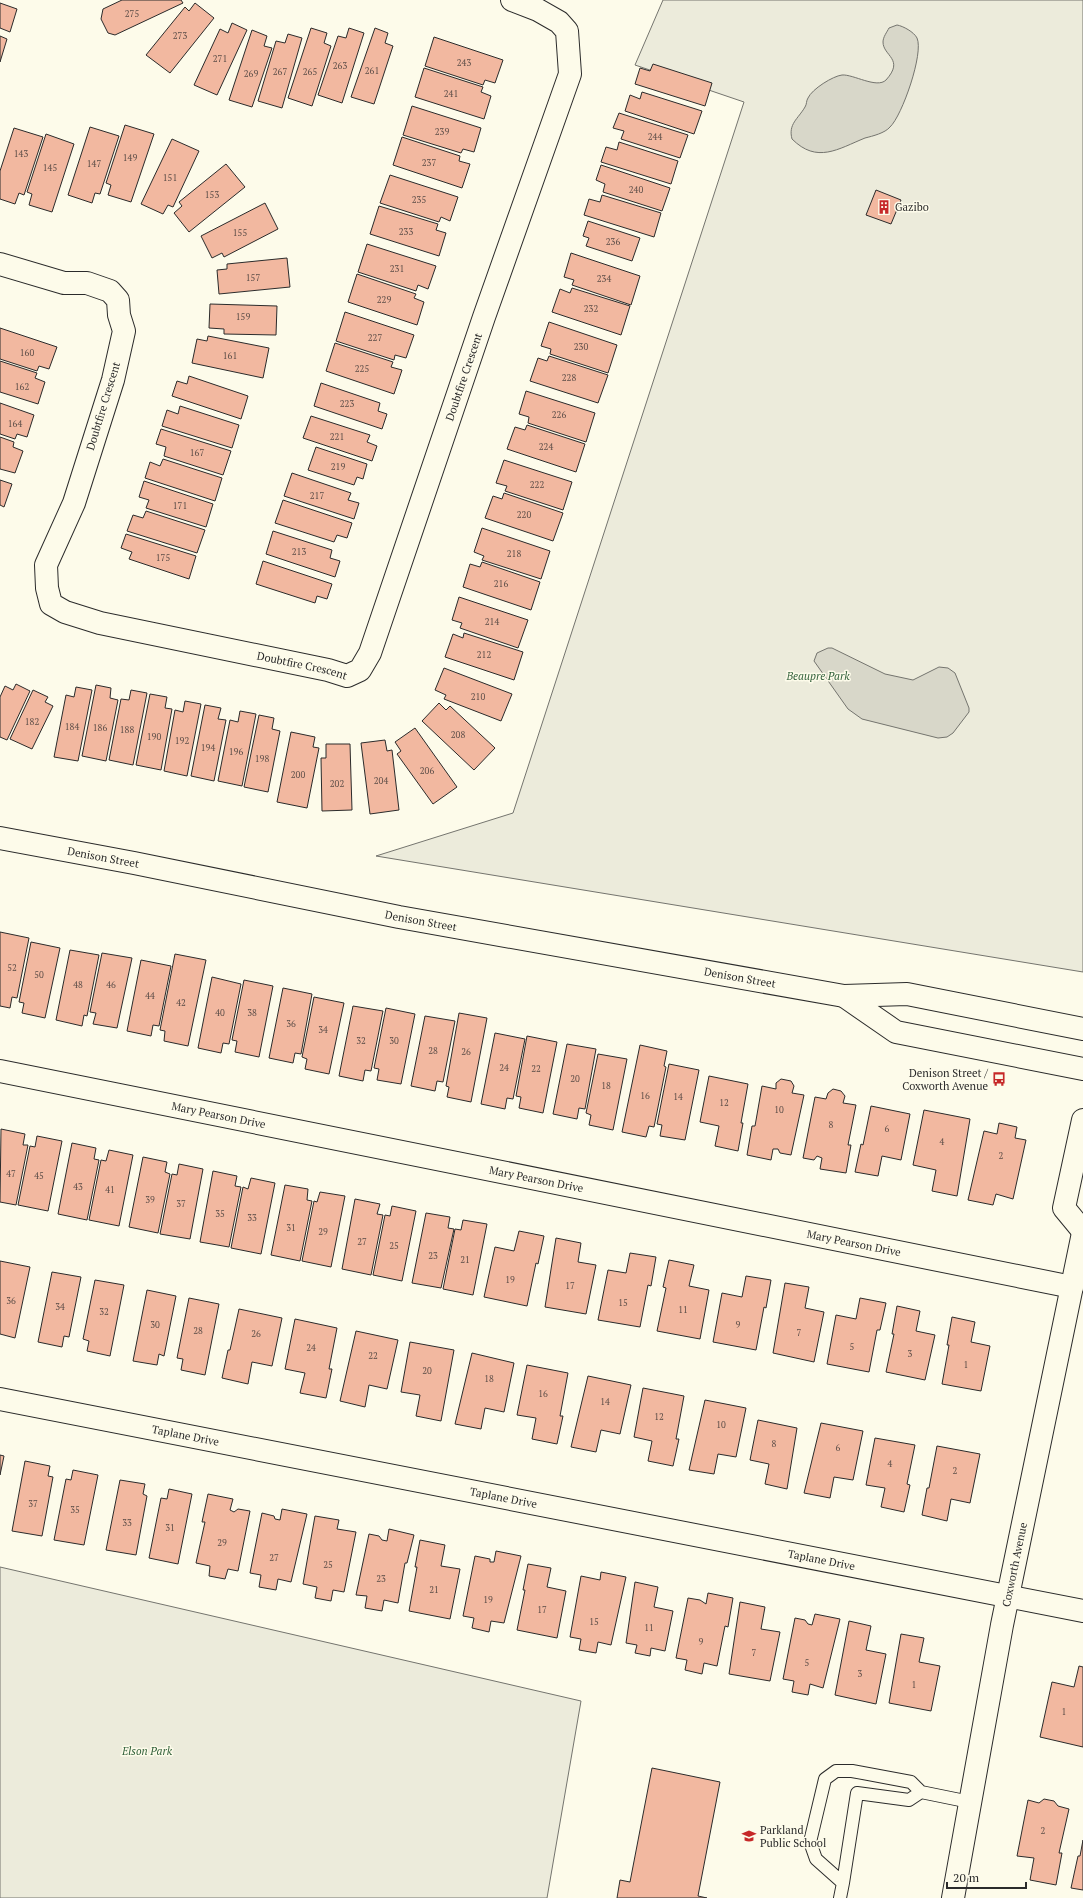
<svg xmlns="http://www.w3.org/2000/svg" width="1083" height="1898" viewBox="0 0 1083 1898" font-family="'PT Serif',serif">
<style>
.green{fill:#ecebdb;stroke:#74746e}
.water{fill:#d8d7c9;stroke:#74746e}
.building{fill:#f2b8a0;stroke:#2b2b2b}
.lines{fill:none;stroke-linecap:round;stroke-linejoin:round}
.service-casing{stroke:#2b2b2b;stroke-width:14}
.minor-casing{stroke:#2b2b2b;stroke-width:24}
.tertiary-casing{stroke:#2b2b2b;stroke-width:24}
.service{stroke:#fdfbea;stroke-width:12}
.minor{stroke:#fdfbea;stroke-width:22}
.tertiary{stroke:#fdfbea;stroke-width:22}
.labels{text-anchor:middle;stroke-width:3;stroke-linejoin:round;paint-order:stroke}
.number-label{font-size:9px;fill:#5d4e48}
.poi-label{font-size:11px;fill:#2b2b2b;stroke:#fdfbea;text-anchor:start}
.street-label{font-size:11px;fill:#2b2b2b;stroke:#fdfbea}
.park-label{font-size:11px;font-style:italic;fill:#34623c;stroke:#fdfbea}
</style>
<rect width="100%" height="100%" fill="#fdfbea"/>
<path class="green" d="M663 0H1083V972L376 856 513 813 744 102 635 65Z
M0 1567 581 1701 547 1898H0Z"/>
<path class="water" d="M897 25C903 26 914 32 917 38 924 53 902 116 890 127 885 133 873 136 865 138 838 149 817 164 792 139 788 124 798 119 805 107 807 104 806 101 808 98 812 89 833 76 842 75 853 74 877 89 886 80 905 59 883 56 883 42 883 37 887 32 889 28Z
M828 648H832L885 674 913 680 939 667 948 668 955 673 969 708V712L953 733 947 737 938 738 862 719 848 709 814 661 817 653Z"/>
<path class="building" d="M122 0H181L183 3 115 35 108 33 101 19 103 9Z
M0 3 17 9 10 32 0 28Z
M195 3 214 18 170 73 146 55 185 7 189 11Z
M232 23 247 30 217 95 194 85 220 29 228 33Z
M311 28 327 33 324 43 331 46 312 106 288 98Z
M349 28 364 33 342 103 318 95 338 36 346 38Z
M375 28 388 33 385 43 393 46 374 104 351 97Z
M252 30 267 36 264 46 272 48 252 107 229 100Z
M288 34 302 38 282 108 258 101 276 41 285 43Z
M0 36 7 39 0 62Z
M434 37 503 60 495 83 485 80 483 85 425 66Z
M653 64 712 83 705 106 635 84 640 68 650 71Z
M424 68 483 87 481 92 491 96 484 119 415 97Z
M642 92 702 111 694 134 625 111 630 95 640 99Z
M412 106 481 128 474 152 463 149 461 153 403 135Z
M619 113 688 135 680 158 621 139 624 131 613 128Z
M125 125 154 134 131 202 108 195 111 185 106 183Z
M90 127 119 136 100 194 95 193 92 203 68 195Z
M14 128 43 137 24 195 19 193 15 204 0 199V171Z
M46 134 74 144 52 212 29 205 32 194 27 192Z
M402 137 460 156 459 161 470 164 462 188 393 165Z
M172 139 199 151 173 207 168 205 163 214 141 204Z
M619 142 678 161 671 184 601 162 606 147 617 150Z
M226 164 245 187 189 232 174 213 182 206 179 202Z
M601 165 670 188 662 211 603 192 605 184 596 180Z
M390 175 458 197 450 221 441 217 439 222 380 203Z
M876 190 901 200 891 224 866 215Z
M602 195 661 213 654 237 584 215 589 199 600 202Z
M265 203 278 229 224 257 222 253 212 258 201 236Z
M379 206 438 224 436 230 446 233 439 256 370 234Z
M588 221 640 238 632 261 586 246 589 238 583 236Z
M367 244 436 266 428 289 418 285 416 291 358 272Z
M571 253 640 276 631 305 572 285 574 280 564 277Z
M287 258 290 287 219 294 217 270 227 269V264Z
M357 274 416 294 414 298 424 302 417 325 348 302Z
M572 288 630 306 621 335 552 312 560 289 570 293Z
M210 304 277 306 276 335 224 334V329L209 328Z
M345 312 414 335 406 358 395 355 394 360 336 341Z
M549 322 617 345 608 373 550 354 551 349 541 346Z
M0 328 57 347 49 369 39 366 37 371 0 359Z
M208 336 269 348 263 378 192 363 197 339 207 341Z
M335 343 393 362 391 367 402 370 394 394 326 371Z
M549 356 608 375 598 403 530 381 538 358 547 361Z
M0 361 37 373 35 378 45 382 38 404 0 392Z
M189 376 248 396 241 419 172 396 177 381 187 384Z
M321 383 380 403 378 411 387 414 382 429 314 406Z
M526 391 595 413 586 442 528 423 529 417 519 414Z
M0 403 34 415 27 437 17 434 15 439 0 434Z
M180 406 239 425 232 448 162 426 167 410 178 414Z
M311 416 370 435 367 442 377 446 372 461 303 438Z
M527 425 585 444 576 472 507 449 515 427 525 430Z
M161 429 231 451 223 475 164 456 166 447 156 444Z
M0 437 14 442 13 447 23 451 15 473 0 469Z
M316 447 367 464 363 479 357 477 354 485 308 470Z
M163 459 222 478 215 501 145 478 150 462 160 466Z
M504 460 572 482 563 510 505 491 507 486 496 483Z
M292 473 351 493 348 500 359 503 354 519 284 496Z
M0 480 12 484 4 507 0 505Z
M144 481 213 504 206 527 146 508 149 500 139 497Z
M504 493 563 513 553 541 485 518 493 496 502 499Z
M283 500 352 523 347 538 337 535 334 542 275 523Z
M146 511 205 530 197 553 127 531 133 515 143 518Z
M482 528 550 551 541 579 482 560 484 556 474 552Z
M273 531 332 550 330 558 340 561 335 577 266 554Z
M126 534 196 556 189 579 129 559 132 552 121 548Z
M263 561 332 584 327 599 317 596 315 603 256 584Z
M482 562 540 582 531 610 463 587 470 564 480 567Z
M459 597 528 620 518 648 460 628 462 623 452 620Z
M464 633 523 652 514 680 445 657 453 634 463 638Z
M444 668 512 694 501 721 444 699 446 695 435 690Z
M16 684 30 691 7 740 0 737V697L5 686 13 690Z
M96 685 111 688 110 698 118 700 106 761 82 756Z
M76 687 92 690 78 761 54 757 66 695 74 697Z
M33 690 48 697 45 702 53 706 32 749 10 739Z
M131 690 147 693 133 765 109 760 121 699 129 700Z
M150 694 167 697 165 708 172 709 161 770 136 765Z
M185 701 201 704 187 776 164 771 175 710 183 712Z
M439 703 446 710 450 706 495 748 474 770 422 721Z
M205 705 221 708 218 719 226 720 214 781 191 776Z
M240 711 256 714 242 786 218 781 230 720 238 722Z
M259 715 274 718 272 729 280 731 268 792 244 787Z
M415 728 457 787 433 804 397 754 401 751 395 742Z
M291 732 315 737 313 747 319 748 307 808 277 802Z
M385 740 387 751 392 750 399 810 370 814 361 743Z
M326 744H350L352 810 322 811 321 758H326Z
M0 932 29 938 17 998 12 997 10 1008 0 1006Z
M31 942 60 948 45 1018 22 1013 24 1003 19 1002Z
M70 950 99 955 87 1016 84 1015 82 1026 56 1020Z
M102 953 132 958 117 1028 93 1024 96 1013 90 1012Z
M175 954 206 960 188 1046 164 1041 165 1031 160 1030Z
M141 960 171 966 159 1026 153 1025 151 1036 127 1031Z
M212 977 241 984 229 1044 223 1043 221 1053 198 1048Z
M244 980 273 986 259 1057 235 1052 237 1041 232 1040Z
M283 988 312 994 301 1054 295 1053 293 1063 269 1058Z
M314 997 344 1003 329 1074 305 1069 307 1059 302 1057Z
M353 1006 383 1011 371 1071 365 1070 363 1081 339 1076Z
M386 1008 415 1014 401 1084 377 1080 379 1069 374 1068Z
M459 1013 487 1018 471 1102 447 1097 449 1087 446 1086Z
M425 1016 455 1021 443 1082 437 1081 435 1091 411 1086Z
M495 1033 525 1039 513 1099 507 1098 505 1109 481 1104Z
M527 1036 557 1042 543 1113 519 1108 521 1097 516 1096Z
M567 1044 596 1049 585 1109 579 1108 577 1119 553 1114Z
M640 1045 667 1051 664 1066 666 1067 654 1127 649 1126 646 1137 622 1132Z
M598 1054 627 1059 613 1130 589 1125 591 1115 586 1113Z
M669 1064 699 1070 685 1140 660 1136 662 1125 657 1124Z
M709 1076 748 1084 741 1123H743L738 1151 715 1146 719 1126 700 1122Z
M781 1079 791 1081 794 1086 792 1093 804 1095 791 1155 780 1153 778 1149H773L771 1160 747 1155 752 1126H755L762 1086 776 1089V1083Z
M833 1089 841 1091 845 1096 843 1103 856 1105 848 1145H851L846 1173 820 1169 822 1158 817 1156 814 1160 803 1158 815 1097 826 1099 828 1093Z
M871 1106 910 1114 901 1160 882 1156 878 1176 855 1172 861 1144 863 1145Z
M924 1110 970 1119 957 1196 932 1191 936 1170 913 1165Z
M999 1123 1017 1127 1015 1138 1026 1140 1013 1199 996 1194 993 1205 968 1200 984 1131 997 1134Z
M1 1129 25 1134 23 1145H28L16 1205 0 1202Z
M37 1136 62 1141 48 1211 18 1205 30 1146 35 1147Z
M72 1143 96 1148 94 1159 99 1160 87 1220 58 1214Z
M109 1150 133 1155 119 1226 89 1220 101 1160 106 1161Z
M143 1157 167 1162 165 1172 170 1174 158 1233 129 1227Z
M179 1164 203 1169 190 1239 160 1234 172 1174 177 1175Z
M213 1171 237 1176 235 1186 241 1187 229 1247 200 1242Z
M251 1178 275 1183 261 1254 231 1248 243 1187 248 1189Z
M285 1185 308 1189 307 1200 312 1201 300 1261 271 1255Z
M320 1192 345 1196 331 1267 302 1261 314 1201 317 1202Z
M355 1199 380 1204 377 1214 383 1215 371 1275 342 1269Z
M392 1206 416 1211 402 1281 373 1275 385 1215 390 1216Z
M426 1213 450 1217 448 1228 454 1229 441 1288 412 1283Z
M463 1220 487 1224 473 1295 443 1289 455 1229 461 1230Z
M519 1231 544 1236 538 1264 536 1263 527 1306 484 1297 495 1247 514 1251Z
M556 1238 581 1243 578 1262 596 1265 586 1314 545 1307Z
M630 1253 656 1257 651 1286 648 1285 640 1327 598 1320 608 1270 626 1273Z
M669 1260 694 1265 689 1286 709 1290 700 1339 657 1331 666 1288 663 1287Z
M0 1261 30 1267 15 1338 0 1334Z
M52 1272 81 1277 69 1337 64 1336 62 1347 38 1342Z
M746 1276 771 1280 766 1308 764 1307 756 1350 713 1342 722 1293 742 1297Z
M95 1280 124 1285 110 1356 87 1351 89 1341 83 1339Z
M785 1283 809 1287 805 1308 824 1312 814 1362 773 1353Z
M147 1290 176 1296 164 1356 159 1354 157 1365 133 1361Z
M189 1298 219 1304 205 1375 181 1370 183 1359 177 1358Z
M860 1298 886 1303 880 1330H877L869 1372 827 1364 836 1315 856 1319Z
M897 1306 920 1311 916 1331 935 1335 925 1380 886 1372 894 1334H892Z
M239 1309 282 1318 272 1366 252 1362 248 1384 222 1378 228 1350H230Z
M952 1317 975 1322 971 1342 990 1346 981 1391 942 1384 949 1345H947Z
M295 1319 337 1328 329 1369H332L326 1398 300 1393 305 1373 285 1369Z
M356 1331 398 1340 387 1389 369 1385 365 1407 340 1401Z
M410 1342 454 1350 441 1421 416 1416 420 1395 401 1392Z
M472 1353 514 1363 504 1412 485 1408 481 1429 455 1424Z
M527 1365 568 1373 560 1416H563L557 1444 532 1439 536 1418 517 1415Z
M588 1376 631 1385 620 1434 601 1430 596 1452 571 1447Z
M643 1388 684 1396 676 1439H679L673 1466 648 1461 652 1441 634 1437Z
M705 1400 746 1408 736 1457 718 1454 714 1474 689 1470Z
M758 1420 797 1428 787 1489 765 1484 769 1464 750 1460Z
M821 1423 863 1431 853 1480 834 1477 830 1498 804 1493Z
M875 1438 915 1445 907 1484 910 1485 904 1512 881 1507 885 1488 866 1485Z
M937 1446 980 1454 970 1503 951 1499 947 1521 922 1515 927 1488H929Z
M0 1455 4 1456 0 1475Z
M25 1461 50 1466 48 1476 53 1477 42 1536 12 1531Z
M73 1470 98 1475 84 1545 54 1540 66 1479 71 1480Z
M120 1480 145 1484 143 1494 147 1496 136 1555 106 1550Z
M169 1489 192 1494 178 1564 149 1558 161 1498 167 1499Z
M208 1494 233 1499 230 1510 234 1512 238 1509 250 1511 238 1571 228 1569 225 1579 209 1576 210 1566 196 1563 205 1522H202Z
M282 1509 307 1514 291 1582 278 1579 276 1590 259 1587 261 1575 250 1573 262 1513 274 1516 275 1519 280 1520Z
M315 1516 339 1520 337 1529 356 1532 344 1592 333 1590 331 1601 315 1598 317 1587 303 1584Z
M389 1529 414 1535 407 1563H405L398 1603 384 1600 382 1611 365 1608 367 1596 356 1595 369 1534 379 1536 382 1540 387 1541Z
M420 1540 445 1545 441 1566 460 1569 450 1619 409 1611 417 1567H415Z
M496 1551 521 1556 504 1623 491 1621 489 1632 472 1628 474 1618 463 1616 475 1556 490 1559V1562H494Z
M528 1564 551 1568 547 1587 566 1591 557 1638 517 1630 525 1590H523Z
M601 1572 626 1577 611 1645 598 1642 596 1653 579 1650 581 1639 570 1637 581 1576 600 1580Z
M635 1582 658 1587 654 1607 673 1611 665 1651 651 1648 650 1656 635 1653 637 1645 626 1643Z
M708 1593 733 1598 728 1627 725 1626 717 1666 704 1663 702 1674 685 1670 687 1660 676 1658 688 1598 700 1600 706 1604Z
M740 1602 765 1607 761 1629 780 1632 770 1681 729 1674Z
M815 1614 840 1619 823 1688 810 1684 808 1695 792 1692 794 1681 783 1679 795 1618 805 1620 808 1624 812 1625Z
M849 1621 871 1626 866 1650 886 1654 876 1704 835 1695Z
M901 1634 924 1638 919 1662 940 1666 931 1711 889 1703Z
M1079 1666 1083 1667V1747L1040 1737 1052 1682 1074 1687Z
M652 1768 720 1782 698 1896 707 1898H617L620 1880 630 1882Z
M1044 1799 1054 1801 1058 1806 1069 1809 1059 1853H1062L1056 1885 1030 1880 1034 1858 1017 1856 1028 1800 1039 1803Z
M1083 1840V1890L1071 1888 1078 1856H1080Z"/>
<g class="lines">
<defs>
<path id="service" d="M843 1883 857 1793 909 1800 921 1792
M840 1898 843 1883 816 1859 810 1842 825 1779 836 1771H852L911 1782 921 1792 970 1802"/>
<g id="minor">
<path id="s1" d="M0 264 64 283H87L110 291 118 300 119 315 124 331 113 380 74 503 46 565 47 588 51 604 65 612 100 623 328 670 347 676 360 670 370 653 484 317 570 74 567 31 559 22 538 10 512 0"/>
<path id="s2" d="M0 1071 1072 1287"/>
<path d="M1083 1120 1064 1208 1083 1231"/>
<path id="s3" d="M0 1399 1083 1611"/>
<path id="s4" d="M953 1898 1002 1625 1083 1233"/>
</g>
<g id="tertiary">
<path id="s5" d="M0 838 134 863 399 917 844 996 907 994 1083 1029"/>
<path d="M844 996 896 1032 1083 1069"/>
</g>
</defs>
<use href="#service" class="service-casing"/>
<use href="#minor" class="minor-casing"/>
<use href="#tertiary" class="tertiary-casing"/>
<use href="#service" class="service"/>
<use href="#minor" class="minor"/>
<use href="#tertiary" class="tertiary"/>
</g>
<defs>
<symbol id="building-bare" viewBox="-9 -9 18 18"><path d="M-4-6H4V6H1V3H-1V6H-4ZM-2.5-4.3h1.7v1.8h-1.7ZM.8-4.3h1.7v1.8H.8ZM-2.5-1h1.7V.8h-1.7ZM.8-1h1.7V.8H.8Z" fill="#c62828" stroke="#fdfbea" stroke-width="2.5" paint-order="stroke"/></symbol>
<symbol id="bus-bare" viewBox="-9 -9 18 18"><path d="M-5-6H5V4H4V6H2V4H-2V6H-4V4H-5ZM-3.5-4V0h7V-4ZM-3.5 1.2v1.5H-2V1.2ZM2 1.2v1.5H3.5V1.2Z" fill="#c62828" stroke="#fdfbea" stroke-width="2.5" paint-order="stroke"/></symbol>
<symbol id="school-bare" viewBox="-9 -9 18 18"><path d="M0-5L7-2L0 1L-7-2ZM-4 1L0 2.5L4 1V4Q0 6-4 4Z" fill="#c62828" stroke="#fdfbea" stroke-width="2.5" paint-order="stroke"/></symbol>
</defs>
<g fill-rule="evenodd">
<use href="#building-bare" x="874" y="197" width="20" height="20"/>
<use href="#bus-bare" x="989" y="1069" width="20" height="20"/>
<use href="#school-bare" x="739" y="1826" width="20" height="20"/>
</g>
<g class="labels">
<g class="number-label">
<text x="132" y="17">275</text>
<text x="180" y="39">273</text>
<text x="220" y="62">271</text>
<text x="464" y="66">243</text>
<text x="340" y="69">263</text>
<text x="372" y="74">261</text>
<text x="280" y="75">267</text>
<text x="310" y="75">265</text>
<text x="251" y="77">269</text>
<text x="451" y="97">241</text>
<text x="442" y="135">239</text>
<text x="655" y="140">244</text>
<text x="21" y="157">143</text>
<text x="130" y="161">149</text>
<text x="429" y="166">237</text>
<text x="94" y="167">147</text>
<text x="50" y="171">145</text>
<text x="170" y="181">151</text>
<text x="636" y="193">240</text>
<text x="212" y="198">153</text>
<text x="419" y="203">235</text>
<text x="406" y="235">233</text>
<text x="240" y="236">155</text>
<text x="613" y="245">236</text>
<text x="397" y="272">231</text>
<text x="253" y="281">157</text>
<text x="604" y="282">234</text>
<text x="384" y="303">229</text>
<text x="591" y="312">232</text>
<text x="243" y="320">159</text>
<text x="375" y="341">227</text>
<text x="581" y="350">230</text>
<text x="27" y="356">160</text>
<text x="230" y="359">161</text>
<text x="362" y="372">225</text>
<text x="569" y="381">228</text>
<text x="22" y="390">162</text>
<text x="347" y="407">223</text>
<text x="559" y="418">226</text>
<text x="15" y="427">164</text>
<text x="337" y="440">221</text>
<text x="546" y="450">224</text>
<text x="197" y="456">167</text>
<text x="338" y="470">219</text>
<text x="537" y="488">222</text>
<text x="317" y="499">217</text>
<text x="180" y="509">171</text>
<text x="524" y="518">220</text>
<text x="299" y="555">213</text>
<text x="514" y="557">218</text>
<text x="163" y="561">175</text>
<text x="501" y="587">216</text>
<text x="492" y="625">214</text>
<text x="484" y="658">212</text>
<text x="478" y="700">210</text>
<text x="32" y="725">182</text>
<text x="72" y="730">184</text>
<text x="100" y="731">186</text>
<text x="127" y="733">188</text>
<text x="458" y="738">208</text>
<text x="154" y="740">190</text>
<text x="182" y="744">192</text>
<text x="208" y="751">194</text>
<text x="236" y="755">196</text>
<text x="262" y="762">198</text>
<text x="427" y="774">206</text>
<text x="298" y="778">200</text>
<text x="381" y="784">204</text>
<text x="337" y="787">202</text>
<text x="12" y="971">52</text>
<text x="39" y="978">50</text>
<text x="78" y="988">48</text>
<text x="111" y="988">46</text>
<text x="150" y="999">44</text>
<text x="181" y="1006">42</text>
<text x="220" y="1016">40</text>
<text x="252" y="1016">38</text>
<text x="291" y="1027">36</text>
<text x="323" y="1033">34</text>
<text x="361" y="1044">32</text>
<text x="394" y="1044">30</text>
<text x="433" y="1054">28</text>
<text x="466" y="1055">26</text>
<text x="504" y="1071">24</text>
<text x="536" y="1072">22</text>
<text x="575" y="1082">20</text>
<text x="606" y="1089">18</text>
<text x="645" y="1099">16</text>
<text x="678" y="1100">14</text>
<text x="724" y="1106">12</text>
<text x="779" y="1113">10</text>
<text x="831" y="1128">8</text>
<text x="887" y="1132">6</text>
<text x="942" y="1145">4</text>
<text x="1001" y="1159">2</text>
<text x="11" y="1177">47</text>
<text x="39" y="1179">45</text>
<text x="78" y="1190">43</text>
<text x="110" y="1193">41</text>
<text x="150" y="1203">39</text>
<text x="181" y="1207">37</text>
<text x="220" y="1217">35</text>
<text x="252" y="1221">33</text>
<text x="291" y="1231">31</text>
<text x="323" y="1235">29</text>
<text x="362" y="1245">27</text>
<text x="394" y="1249">25</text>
<text x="433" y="1259">23</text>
<text x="465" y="1263">21</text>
<text x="510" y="1283">19</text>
<text x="570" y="1289">17</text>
<text x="11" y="1304">36</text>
<text x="623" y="1306">15</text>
<text x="60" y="1310">34</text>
<text x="683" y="1313">11</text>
<text x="104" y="1315">32</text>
<text x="155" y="1328">30</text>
<text x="738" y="1328">9</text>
<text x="198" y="1334">28</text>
<text x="799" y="1336">7</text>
<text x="256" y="1337">26</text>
<text x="852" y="1350">5</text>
<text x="311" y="1351">24</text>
<text x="910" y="1357">3</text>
<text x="373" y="1359">22</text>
<text x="966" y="1368">1</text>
<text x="427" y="1374">20</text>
<text x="489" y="1382">18</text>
<text x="543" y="1397">16</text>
<text x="605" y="1405">14</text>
<text x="659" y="1420">12</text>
<text x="721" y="1428">10</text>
<text x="774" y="1447">8</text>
<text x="838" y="1451">6</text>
<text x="890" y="1467">4</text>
<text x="955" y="1474">2</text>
<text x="33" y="1507">37</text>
<text x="75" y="1513">35</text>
<text x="127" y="1526">33</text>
<text x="170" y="1531">31</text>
<text x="222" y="1546">29</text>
<text x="274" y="1561">27</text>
<text x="328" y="1568">25</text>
<text x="381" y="1582">23</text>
<text x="434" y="1593">21</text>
<text x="488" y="1603">19</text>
<text x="542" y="1613">17</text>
<text x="594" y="1625">15</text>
<text x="649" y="1631">11</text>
<text x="701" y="1645">9</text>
<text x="754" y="1656">7</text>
<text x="807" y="1666">5</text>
<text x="860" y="1677">3</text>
<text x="914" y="1688">1</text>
<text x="1064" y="1715">1</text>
<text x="1043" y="1834">2</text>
</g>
<g class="poi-label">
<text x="895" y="211">Gazibo</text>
<text x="988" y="1077" text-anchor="end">Denison Street /<tspan x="988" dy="13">Coxworth Avenue</tspan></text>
<text x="760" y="1834">Parkland<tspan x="760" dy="13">Public School</tspan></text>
</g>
<g class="street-label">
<text dy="4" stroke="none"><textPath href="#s1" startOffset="1076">Doubtfire Crescent</textPath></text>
<text transform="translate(103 406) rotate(-73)" y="4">Doubtfire Crescent</text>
<text dy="4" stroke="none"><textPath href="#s1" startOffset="704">Doubtfire Crescent</textPath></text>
<text dy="4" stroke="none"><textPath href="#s5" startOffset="105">Denison Street</textPath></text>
<text dy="4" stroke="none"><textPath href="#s5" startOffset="429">Denison Street</textPath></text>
<text dy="4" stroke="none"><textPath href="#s5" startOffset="753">Denison Street</textPath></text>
<text dy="4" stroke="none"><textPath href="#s2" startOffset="223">Mary Pearson Drive</textPath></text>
<text dy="4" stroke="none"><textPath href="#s2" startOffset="547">Mary Pearson Drive</textPath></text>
<text dy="4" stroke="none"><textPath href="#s2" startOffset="871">Mary Pearson Drive</textPath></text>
<text dy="4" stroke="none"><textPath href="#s3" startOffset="189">Taplane Drive</textPath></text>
<text dy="4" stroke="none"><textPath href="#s3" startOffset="513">Taplane Drive</textPath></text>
<text dy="4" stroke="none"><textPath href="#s3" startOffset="837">Taplane Drive</textPath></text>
<text dy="4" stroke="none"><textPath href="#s4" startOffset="339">Coxworth Avenue</textPath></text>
</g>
<g class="park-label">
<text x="818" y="680">Beaupre Park</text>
<text x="147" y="1755">Elson Park</text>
</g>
</g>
<path d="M947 1882v6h79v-6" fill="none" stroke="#2b2b2b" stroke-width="2"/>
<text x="953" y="1882" font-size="12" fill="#2b2b2b" stroke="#fdfbea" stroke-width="3" paint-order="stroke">20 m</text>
</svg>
